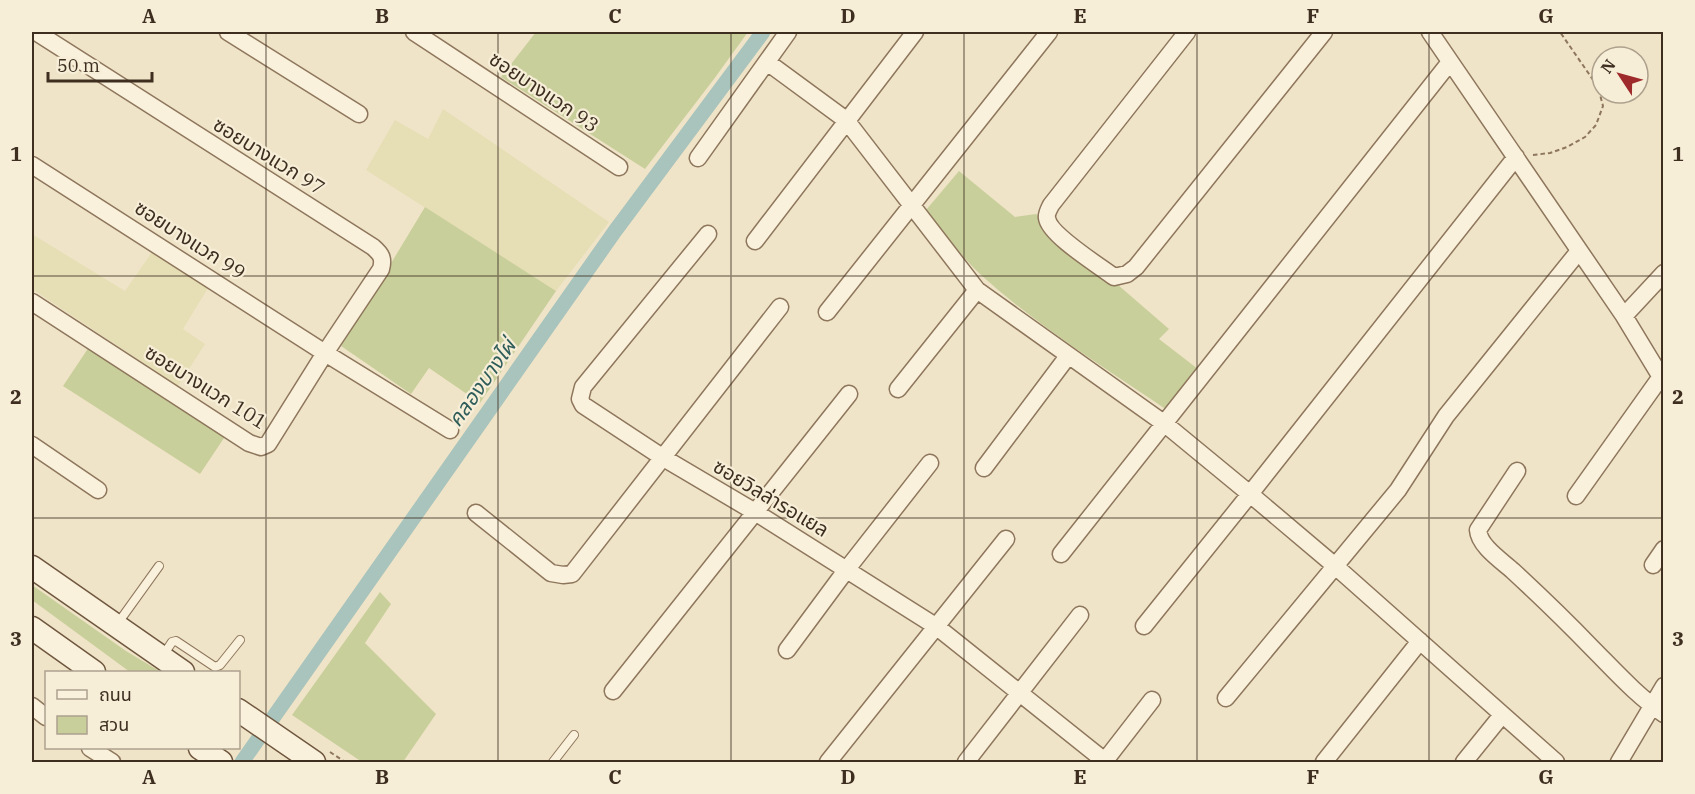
<svg xmlns="http://www.w3.org/2000/svg" width="1695" height="794" viewBox="0 0 1695 794" font-family="'IBM Plex Serif','Noto Sans Thai',serif">
<style>
.farmland{fill:#e6deb5}
.green{fill:#c9cf9b}
.lines{fill:none;stroke-linecap:round;stroke-linejoin:round}
.canal{stroke:#a9c4bc;stroke-width:15}
.lane-casing{stroke:#8d765c;stroke-width:10}
.street-casing{stroke:#8d765c;stroke-width:19}
.secondary-casing{stroke:#6f573f;stroke-width:25}
.path{stroke:#8d765c;stroke-width:2;stroke-dasharray:4.5 3;stroke-linecap:butt}
.lane{stroke:#faf1dc;stroke-width:8}
.street{stroke:#faf1dc;stroke-width:16}
.secondary{stroke:#faf1dc;stroke-width:22}
.grid{fill:none;stroke:#3d2e20;stroke-width:1.5;stroke-opacity:0.55}
.labels{text-anchor:middle;stroke-width:4.5;stroke-linejoin:round;paint-order:stroke}
.street-label{font-size:20px;fill:#3d2e20;stroke:#f7eed8}
.water-label{font-size:21px;font-style:italic;fill:#2f5d5a;stroke:#f7eed8}
.neatline{fill:none;stroke:#3d2e20;stroke-width:2}
.grid-label{font-size:20px;text-anchor:middle;font-weight:bold;fill:#3d2e20}
</style>
<rect width="100%" height="100%" fill="#f0e4c8"/>
<path class="farmland" d="M443 109 609 222 556 291 366 170 395 120 428 139Z
M32 234 125 291 152 252 208 288 183 329 205 344 178 386 32 289Z"/>
<path class="green" d="M536 32H748L714 79 645 169 501 77Z
M959 171 1015 217 1036 214 1169 329 1159 339 1198 369 1167 410C1104 367 1037 326 980 274 960 255 943 232 926 210Z
M425 207 556 291 480 403 429 368 411 394 341 346Z
M89 347 226 435 200 474 63 386Z
M32 585 126 651 161 672H130L32 600Z
M380 592 391 604 365 643 436 714 403 762H362L292 715Z"/>
<g class="lines">
<path class="canal" d="M242 762 615 231 763 32"/>
<defs>
<path id="lane" d="M118 623 159 566
M162 657 172 642 176 641 215 667 220 665 240 640
M553 762 574 735"/>
<path id="street" d="M228 32 359 114
M414 32 619 167
M1187 32 1051 205C1049 209 1046 214 1047 218 1049 235 1100 266 1114 277L1127 274 1136 267 1324 32
M1430 32 1624 316 1664 382
M767 62 846 120 977 290 1165 424 1250 494 1334 565 1556 762
M698 158 788 32
M32 165 325 353 450 430
M708 234 583 387 580 399 583 405 662 457 755 512 937 627 1106 762
M755 241 915 32
M32 302 249 443 261 447 268 444 325 353 381 269C384 258 381 254 373 247L36 32
M827 312 1049 32
M1624 316 1664 273
M898 389 977 290
M32 445 98 490
M984 468 1068 356
M1517 471 1478 530C1479 546 1502 561 1513 571 1540 596 1567 622 1592 648 1615 671 1637 696 1664 714
M1576 496 1660 378
M476 513 551 573 563 575 572 574 780 307
M1061 554 1450 62
M1653 565 1664 549
M1144 626 1250 494 1516 157
M787 650 847 569 930 463
M613 691 849 394
M1226 698 1398 490 1446 416 1579 251
M32 706 46 717
M90 748 112 762
M828 762 1006 539
M966 762 1080 615
M1104 762 1152 700
M1324 762 1420 641
M1464 762 1502 715
M1619 762 1664 686"/>
<path id="secondary" d="M32 567 183 672
M32 628 94 672
M238 710 314 762
M200 748 221 762"/>
</defs>
<use href="#lane" class="lane-casing"/>
<use href="#street" class="street-casing"/>
<use href="#secondary" class="secondary-casing"/>
<path class="path" d="M1533 155 1550 153 1567 147 1585 137 1596 125 1603 106 1598 87 1560 32
M330 752 345 762"/>
<use href="#lane" class="lane"/>
<use href="#street" class="street"/>
<use href="#secondary" class="secondary"/>
</g>
<path class="grid" d="M266 32V762M498 32V762M731 32V762M964 32V762M1197 32V762M1429 32V762M32 276H1664M32 518H1664"/>
<g class="labels">
<g class="street-label">
<text transform="translate(544 92) rotate(34)" y="7">ซอยบางแวก 93</text>
<text transform="translate(269 156) rotate(32)" y="7">ซอยบางแวก 97</text>
<text transform="translate(190 240) rotate(33)" y="7">ซอยบางแวก 99</text>
<text transform="translate(206 387) rotate(32)" y="7">ซอยบางแวก 101</text>
<text transform="translate(771 498) rotate(31)" y="7">ซอยวิลล่ารอแยล</text>
</g>
<g class="water-label">
<text transform="translate(482 383) rotate(-55)" y="7">คลองบางไผ่</text>
</g>
</g>
<rect width="1695" height="794" fill="none" stroke="#f7eed8" stroke-width="66"/>
<rect x="45" y="671" width="195" height="78" fill="#f7eed8" stroke="#ada18e" stroke-width="1.5"/>
<rect x="57" y="690" width="30" height="9" fill="#faf1dc" stroke="#ada18e" stroke-width="1.5"/>
<text x="99" y="701" font-size="18" fill="#3d2e20">ถนน</text>
<rect x="57" y="716" width="30" height="18" fill="#c9cf9b" stroke="#ada18e" stroke-width="1.5"/>
<text x="99" y="731" font-size="18" fill="#3d2e20">สวน</text>
<g transform="translate(1620 75) rotate(306)"><circle r="28" fill="#f7eed8" stroke="#ada18e" stroke-width="1.5"/>
<path d="M0-4.5L10 22L0 15L-10 22Z" fill="#9e2a2b"/>
<text y="-9" font-size="16" font-weight="bold" text-anchor="middle" fill="#3d2e20">N</text>
</g>
<path d="M48 72v9h104v-9" fill="none" stroke="#3d2e20" stroke-width="3"/>
<text x="57" y="72" font-size="18" fill="#3d2e20" stroke="#f7eed8" stroke-width="4.5" paint-order="stroke">50 m</text>
<rect x="33" y="33" width="1629" height="728" class="neatline"/>
<g class="grid-label">
<text x="149" y="23">A</text>
<text x="382" y="23">B</text>
<text x="615" y="23">C</text>
<text x="848" y="23">D</text>
<text x="1080" y="23">E</text>
<text x="1313" y="23">F</text>
<text x="1546" y="23">G</text>
<text x="16" y="161">1</text>
<text x="1678" y="161">1</text>
<text x="16" y="404">2</text>
<text x="1678" y="404">2</text>
<text x="16" y="646">3</text>
<text x="1678" y="646">3</text>
<text x="149" y="784">A</text>
<text x="382" y="784">B</text>
<text x="615" y="784">C</text>
<text x="848" y="784">D</text>
<text x="1080" y="784">E</text>
<text x="1313" y="784">F</text>
<text x="1546" y="784">G</text>
</g>
</svg>
